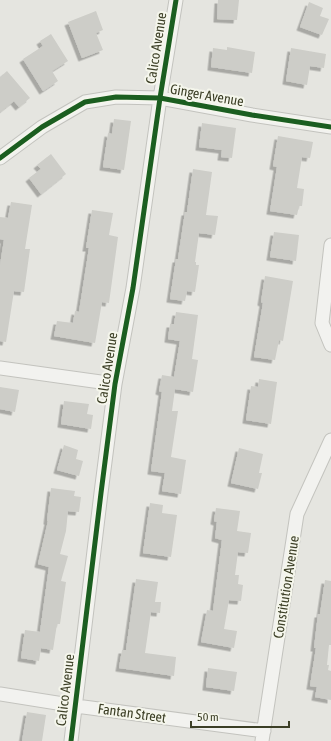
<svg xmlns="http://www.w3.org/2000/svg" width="331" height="741" viewBox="0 0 331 741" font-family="'Asap Condensed',sans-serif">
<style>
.building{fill:#cdcdc8;filter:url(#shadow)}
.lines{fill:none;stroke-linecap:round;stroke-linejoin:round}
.street-casing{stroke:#c3c3be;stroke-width:15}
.street{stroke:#f2f2ef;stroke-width:13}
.cycleway-casing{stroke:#f5f6ec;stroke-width:8}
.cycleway{stroke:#1b5e20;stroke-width:5}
.labels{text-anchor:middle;stroke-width:4;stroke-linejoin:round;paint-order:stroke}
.street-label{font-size:14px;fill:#3c3f26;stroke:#f5f6ec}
</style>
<defs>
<filter id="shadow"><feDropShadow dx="-3.5" dy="3.5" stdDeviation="0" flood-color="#0004"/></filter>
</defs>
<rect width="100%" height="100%" fill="#e5e5e0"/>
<path class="building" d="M218 0H239L237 20 217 19Z
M309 2 323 8 320 16 329 19 322 35 300 27Z
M96 11 103 30 96 33 103 50 82 58 68 22Z
M51 34 68 61 52 71 58 81 43 91 23 59 43 46 40 41Z
M227 47 255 52 252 73 211 67 213 48 227 50Z
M291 48 326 54 324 68 310 66 307 85 286 81Z
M7 71 30 98 19 107 14 101 0 112V77Z
M114 119 131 121 124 170 103 167 108 133 112 134Z
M202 123 236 128 232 158 221 157 222 150 199 147Z
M278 136 313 142 310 158 302 157 297 188 304 189 302 206H299L297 215 270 211 277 167 273 166Z
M51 154 66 174 41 194 29 178 41 169 37 165Z
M193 169 212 172 206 215 218 216 215 235 199 233 195 262H196V265H199L195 292 187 291 185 301 170 299 176 259H178L185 212H187Z
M11 202 32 205 25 249H30L24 292 14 291 6 342 0 341V265L4 240 0 239V217L8 218Z
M92 210 113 213 109 235 118 237 109 303 102 302 95 343 54 336 57 321 73 323 75 311 79 312 89 248H86Z
M274 232 299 235 296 261 270 257Z
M265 276 293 281 283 341 279 340 275 360 254 357 263 303 261 302Z
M176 312 198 315 192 359 198 360 193 392 175 389 172 411H178L171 457 186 460 181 494 162 491 165 473 151 471 162 392 159 391 162 375 174 377 180 341 168 339 170 324H174Z
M259 379 277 382 271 424 246 420 251 386 258 387Z
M0 387 19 390 15 412 0 409Z
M64 401 89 404 87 414 93 415 91 429 61 424Z
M64 445 78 450 76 459 83 461 79 476 57 470Z
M239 448 263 454 259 473H262L258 489 231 483Z
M51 488 75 491 74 496 81 497 79 512 68 511 66 531 60 554 68 556 61 581 66 582 60 624H57L53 650 41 648 39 661 21 658 25 630 40 632 49 567 38 564 48 521H47Z
M150 503 163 505 162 513 177 515 171 557 143 553Z
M216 508 240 511 237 531 251 533 248 553 238 552 235 575H239L238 584 243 585 241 601 229 600 224 629 237 631 234 648 201 642 207 610 213 611 222 540 215 538 217 522 214 521Z
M136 579 158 582 155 602H161L160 613 151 612 145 653 176 657 174 676 119 668 122 650H126Z
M325 580 331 581V645H329L327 665H329L328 670 331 671V700L315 697 317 687 310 686 316 648H314L318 614H320Z
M208 668 237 672 234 691 206 687Z
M27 712 46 715 42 741H22Z"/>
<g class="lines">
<defs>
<path id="street" d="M0 158 42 127 85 102 116 97 160 98 252 115 331 127
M331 245 322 323 331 345
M0 368 115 384
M0 694 76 706 264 731
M71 741 101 493 115 384 133 288 160 98 176 0
M262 741 297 514 331 440"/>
</defs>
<use href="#street" class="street-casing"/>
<use href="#street" class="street"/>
<defs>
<path id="cycleway" d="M0 158 42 127 85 102 116 97 160 98 252 115 331 127
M71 741 101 493 115 384 133 288 160 98 176 0"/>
</defs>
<use href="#cycleway" class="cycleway-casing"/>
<use href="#cycleway" class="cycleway"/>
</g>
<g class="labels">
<g class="street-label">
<text transform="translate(156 48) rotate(-81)" y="5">Calico Avenue</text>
<text transform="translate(207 95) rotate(10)" y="5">Ginger Avenue</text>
<text transform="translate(107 368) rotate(-81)" y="5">Calico Avenue</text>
<text transform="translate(286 587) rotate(-81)" y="5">Constitution Avenue</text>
<text transform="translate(65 690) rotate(-83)" y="5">Calico Avenue</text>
<text transform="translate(132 713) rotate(8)" y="5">Fantan Street</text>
</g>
</g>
<path d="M191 721v6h98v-6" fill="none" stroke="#3c3f26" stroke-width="2"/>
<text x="197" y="721" font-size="12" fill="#3c3f26" stroke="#f5f6ec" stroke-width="3" paint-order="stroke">50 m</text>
</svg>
